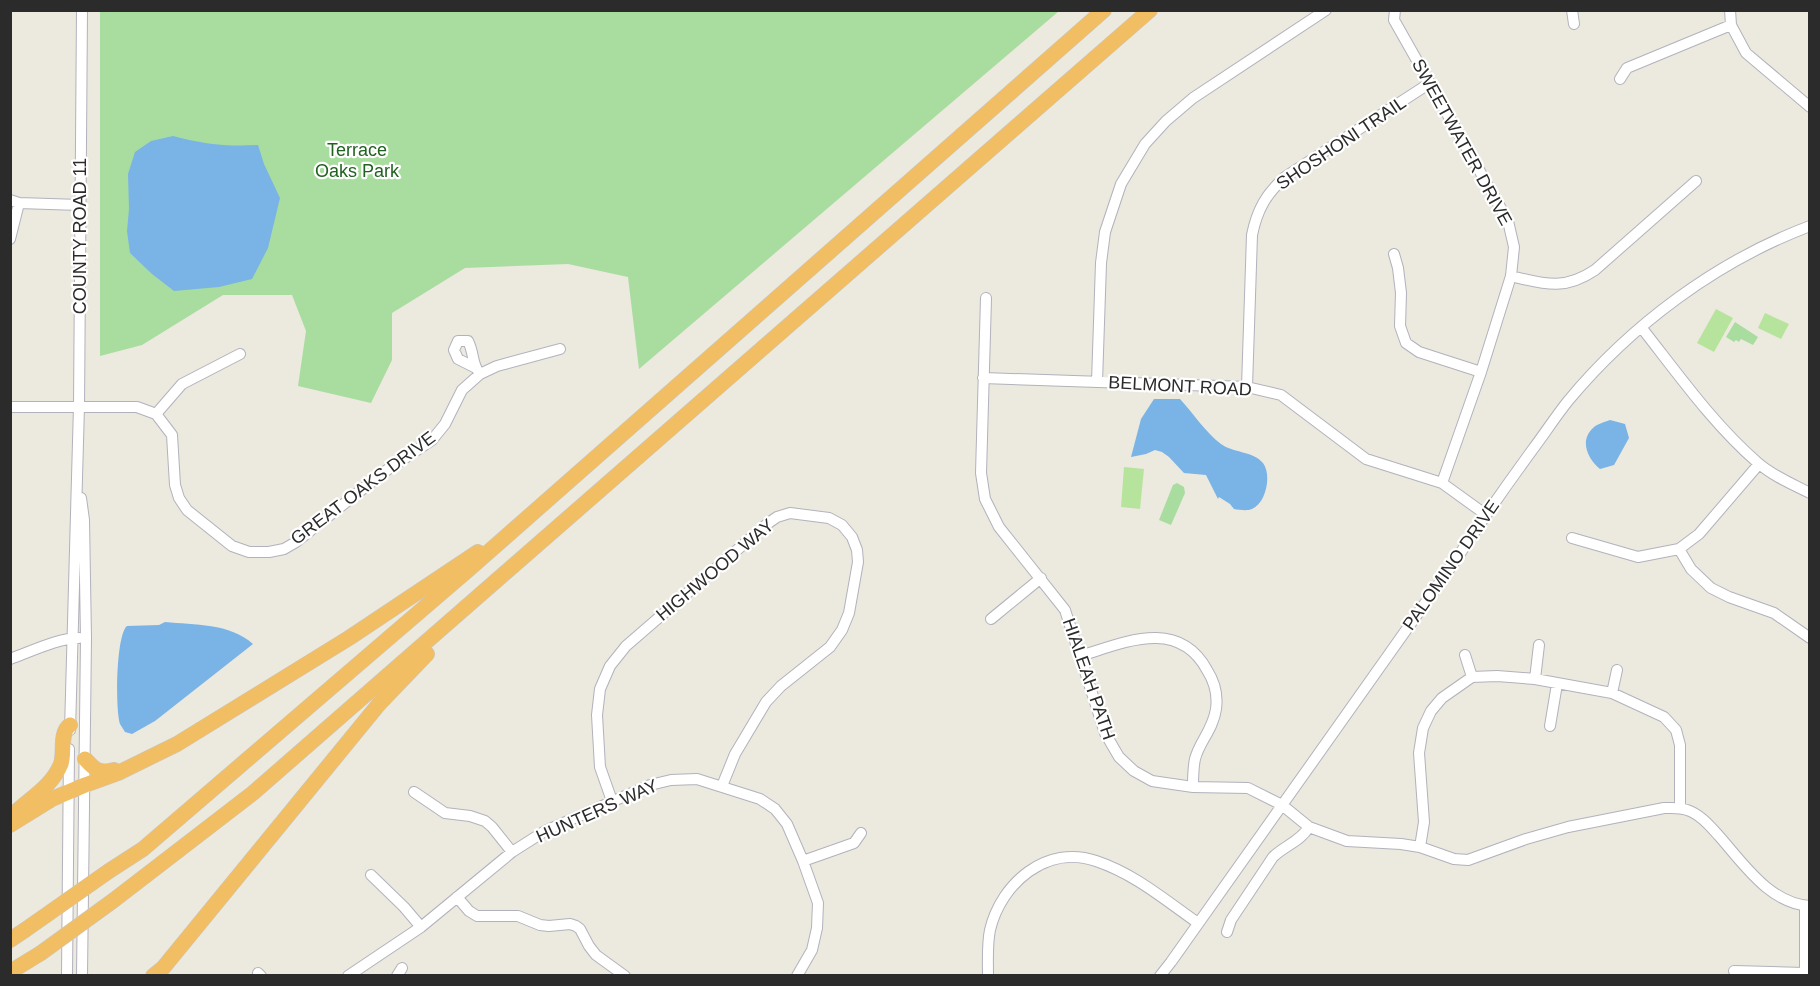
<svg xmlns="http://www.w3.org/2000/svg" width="1820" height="986" viewBox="0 0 1820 986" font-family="Arial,sans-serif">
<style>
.green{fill:#a8dd9f}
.pitch{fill:#b7e49c}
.water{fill:#7ab3e5}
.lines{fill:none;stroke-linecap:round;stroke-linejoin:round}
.minor-casing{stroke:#b2b2bd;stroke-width:12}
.highway-casing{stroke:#c8c8c8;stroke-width:16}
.minor{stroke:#fff;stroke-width:10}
.highway{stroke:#f1be64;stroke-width:15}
.highway-bridge-casing{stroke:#c8c8c8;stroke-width:16;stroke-linecap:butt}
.highway-bridge{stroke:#f1be64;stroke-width:15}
.labels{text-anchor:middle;stroke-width:4.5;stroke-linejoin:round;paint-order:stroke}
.street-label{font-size:18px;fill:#2b2b2b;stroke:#fff}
.park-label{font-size:18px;fill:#216220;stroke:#fff}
</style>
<rect width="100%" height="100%" fill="#ece9de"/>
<path class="green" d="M100 11H1059L639 369 628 277 568 264 465 268 392 313V360L371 403 298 386 306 331 292 295H223L142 345 100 356Z
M1735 322 1758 337 1753 345 1741 339 1739 342 1736 340 1734 342 1726 337Z
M1177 483 1184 487 1185 493 1171 525 1159 520 1173 485Z"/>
<path class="pitch" d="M1716 309 1733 318 1714 352 1697 343Z
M1765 313 1789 324 1781 339 1758 328Z
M1124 467 1144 469 1140 509 1121 507Z"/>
<path class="water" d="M173 136C203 144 227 147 258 145L264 164 280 198 268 248 252 279 219 287 174 291 152 274 130 253 127 231 129 209 128 174 135 152 151 141Z
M1154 399H1180C1192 412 1207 434 1221 444 1233 453 1253 451 1263 463 1272 475 1266 503 1252 509 1247 511 1240 510 1234 509L1230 504 1219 497 1218 499 1206 475 1184 473 1169 457 1162 452 1155 450 1146 454 1131 457 1141 419Z
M1610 420 1625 424 1629 438 1614 465 1600 469C1588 459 1579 441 1593 428 1597 424 1605 422 1610 420Z
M165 622C194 625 230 623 253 644L155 721 132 734 125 732C124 730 121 726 120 724 115 709 116 635 127 626L159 625Z"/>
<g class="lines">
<defs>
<path id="minor" d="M1395 10 1394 20 1508 221 1514 247 1511 276 1481 372 1442 483
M1572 10 1574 24
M1730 10 1731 25 1746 53 1810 107
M1620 79 1627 68 1731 25
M10 200 19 203 80 205
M10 239 19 203
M1394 254 1398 268 1401 293 1400 326 1406 343 1419 352 1481 372
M1511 276C1544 284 1564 291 1595 270L1696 181
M986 298 981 473 985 499 999 527 1065 610 1105 733 1119 757 1134 771 1152 781 1193 787 1248 788 1282 805 1309 827 1347 841 1401 844 1420 847 1454 859 1468 860 1526 839 1568 827 1664 808C1672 808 1679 807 1687 810 1700 814 1710 826 1719 836 1743 863 1770 904 1810 906
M1641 327C1678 374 1713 424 1758 463 1773 476 1792 484 1810 493
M474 367 458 359 454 350 458 341H468C475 355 471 363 480 374
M983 378 1247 387 1281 395 1366 459 1442 483 1485 514
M1097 382 1101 263 1105 232 1121 184 1145 144 1166 121 1193 98 1326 10
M1247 387 1252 235C1257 210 1266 194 1285 177L1430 83
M10 407H137L156 414 172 435 175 485 179 498 187 510 232 546 249 552H269L284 549 296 542 384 472 432 440 445 424 462 390 480 374 497 366 560 349
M156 414 182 384 240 354
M81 498 84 520 86 638 82 976
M1572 538 1638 557 1679 549 1699 534 1759 464
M1679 549 1691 569 1711 588 1729 597 1774 613 1810 638
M991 619 1041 578
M1465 655 1472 677
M1080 656C1123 643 1178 617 1207 670 1214 681 1218 695 1216 709 1213 730 1199 742 1195 759 1193 768 1193 778 1193 787
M10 659C30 652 58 638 79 638
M1535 679 1539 645
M1612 693 1617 670
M1550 726 1557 684
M70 730 79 406 82 10
M414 792 445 813 470 816 485 821 492 827 512 852
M612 801 600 767 597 715 600 689 610 666 626 646 767 524 777 517 790 513 829 518 842 525 852 537 857 550 858 562 849 613 842 630 830 647 781 686 766 702 735 754 722 786
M1420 847 1424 822 1419 753 1423 728 1431 711 1442 698 1472 677 1497 676 1535 679 1612 693 1664 717 1676 730 1680 745V808
M803 861 854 843 861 833
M371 875 404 907 421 927
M457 897 469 911 477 916H518L540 925 549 926 570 924 576 926 580 929 589 946 596 955 625 976
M1227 932 1231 920 1273 857C1284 846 1301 841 1309 827
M1734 971 1804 973
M258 973 261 976
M67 976 69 749
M348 976 421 927 512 852 545 831 650 785 671 780 697 779 760 799 775 809 787 824 803 861 818 903 817 928 812 950 797 976
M397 976 402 968
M988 976C988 960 987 944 990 930 1001 883 1047 844 1096 861 1135 874 1165 900 1198 923
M1160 976 1171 962 1455 561C1480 523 1506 486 1533 449 1545 433 1556 416 1568 401 1631 325 1717 261 1810 226
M1805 976V906"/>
<path id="highway" d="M85 759C95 770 99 774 114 770
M16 812C32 797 52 786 61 764 65 752 59 733 70 725
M10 825 52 799 85 785 118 773 177 744 349 638 478 552
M109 871 143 849 468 570 1104 10
M114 900 253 793 1150 10
M10 940 25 930
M10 972 41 953
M153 976 163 968 379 704 427 654"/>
</defs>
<use href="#minor" class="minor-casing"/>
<use href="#highway" class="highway-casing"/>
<use href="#minor" class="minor"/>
<use href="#highway" class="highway"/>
<defs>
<path id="highway-bridge" d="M25 930 109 871
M41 953 114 900"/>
</defs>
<use href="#highway-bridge" class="highway-bridge-casing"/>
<use href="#highway-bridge" class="highway-bridge"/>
</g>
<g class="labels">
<g class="street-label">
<text transform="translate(1462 142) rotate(61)" y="6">SWEETWATER DRIVE</text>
<text transform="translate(1341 143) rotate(-34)" y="6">SHOSHONI TRAIL</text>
<text transform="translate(80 236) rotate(-90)" y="6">COUNTY ROAD 11</text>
<text transform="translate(1180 386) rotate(3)" y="6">BELMONT ROAD</text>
<text transform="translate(363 488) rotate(-37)" y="6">GREAT OAKS DRIVE</text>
<text transform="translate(1451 565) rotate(-55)" y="6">PALOMINO DRIVE</text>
<text transform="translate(715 570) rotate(-40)" y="6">HIGHWOOD WAY</text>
<text transform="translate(1089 679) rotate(71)" y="6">HIALEAH PATH</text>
<text transform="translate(597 811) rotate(-24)" y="6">HUNTERS WAY</text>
</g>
<g class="park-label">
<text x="357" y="156">Terrace<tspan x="357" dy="21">Oaks Park</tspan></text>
</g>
</g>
<rect width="1820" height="986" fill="none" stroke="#2b2b2b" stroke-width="24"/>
</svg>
